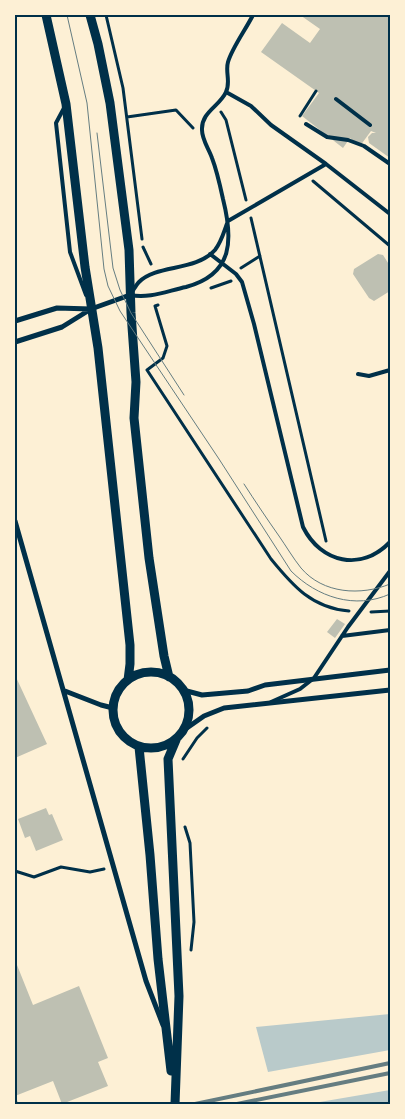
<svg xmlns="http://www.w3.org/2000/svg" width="405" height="1119" viewBox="0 0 405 1119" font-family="'Open Sans',sans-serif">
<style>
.green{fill:#b9caca}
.building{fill:#bec0b2}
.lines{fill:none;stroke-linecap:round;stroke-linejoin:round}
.path{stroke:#003049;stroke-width:3}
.service{stroke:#003049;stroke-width:4}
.minor{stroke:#003049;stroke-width:5}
.tertiary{stroke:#003049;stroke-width:9}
.tram{stroke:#657d81;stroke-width:1}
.rail{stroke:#657d81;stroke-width:4}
.neatline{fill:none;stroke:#003049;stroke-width:2}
</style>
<rect width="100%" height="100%" fill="#fdf0d5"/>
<path class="green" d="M390 1014V1050L268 1072 256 1027Z
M390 1089V1104H308L390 1090Z"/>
<path class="building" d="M300 15H390V158L369 143 368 137 372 133H376L371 131 360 146 350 138 343 148 302 116 319 93 261 52 282 23 310 43 320 29Z
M378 254 383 255 390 266V291L374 301 369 298 353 274 354 269Z
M337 619 345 624 335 638 327 632Z
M15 675 47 744 15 758Z
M46 808 49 815 52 814 63 840 36 851 30 836 25 838 18 819Z
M15 960 33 1005 79 986 108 1058 98 1062 108 1086 62 1104 53 1081 15 1096 19 1104H15Z"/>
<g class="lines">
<path class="path" d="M106 15 123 88 142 239
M221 112 226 120 246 200
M300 116 316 91
M127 117 176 110 193 128
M313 181 390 246
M251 218 326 541
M143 247 151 264
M241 268 260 256
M211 288 231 281
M158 305 155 306 167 346 163 358 147 370 271 559C293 586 312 608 349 611
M371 612 390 611
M183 759 197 738 207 728
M185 827 190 843 194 922 191 950
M15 871 34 877 61 867 90 872 104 869"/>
<path class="service" d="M253 15C246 29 232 48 228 62 225 72 231 82 226 92 220 106 201 112 202 130 202 140 209 149 212 158 217 171 220 185 223 199 233 239 234 274 186 287 167 291 149 299 130 295 133 291 136 285 139 282 157 264 195 272 215 250 222 241 224 231 228 221L326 164
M226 92 251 106 271 125 326 164 390 214
M336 99 370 125
M64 108 56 123 70 252 86 295
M306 124 327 137 348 140 364 146 390 164
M210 254 236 274 242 282 254 324 303 527C321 563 361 572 390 542
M358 374 369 376 390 370
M342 636 390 630
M271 702 300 689 314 678 348 627 390 571"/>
<path class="minor" d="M15 321 57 308 91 309
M15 342 62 327 91 309 130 295
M15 521 146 981 163 1025
M183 690 202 695 248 691 265 685 390 670
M65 691 101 705 113 708
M184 730 204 716 224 708 390 690"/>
<path class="tertiary" d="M46 15 66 104 85 267 98 348 130 645V664L128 680
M90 15 98 44 110 103 129 250 131 313 136 382 134 418 149 558 164 656 169 677
M113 710a38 38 0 1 1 76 0a38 38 0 1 1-76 0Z
M139 747 150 855 158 959 171 1071
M175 1104 179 996 168 759 176 740"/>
<path class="tram" d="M67 15 87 103 104 269 108 286 120 311 219 459 291 571C317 597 355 610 390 594
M97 133 113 268 120 290 131 313 184 395
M244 484C255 501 267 519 279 536 286 546 293 558 301 568 323 594 361 596 390 584"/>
<path class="rail" d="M195 1104 390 1063
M237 1104 390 1073"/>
</g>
<rect width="405" height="1119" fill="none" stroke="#fdf0d5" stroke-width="32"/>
<rect x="16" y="16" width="373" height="1087" class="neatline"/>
</svg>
